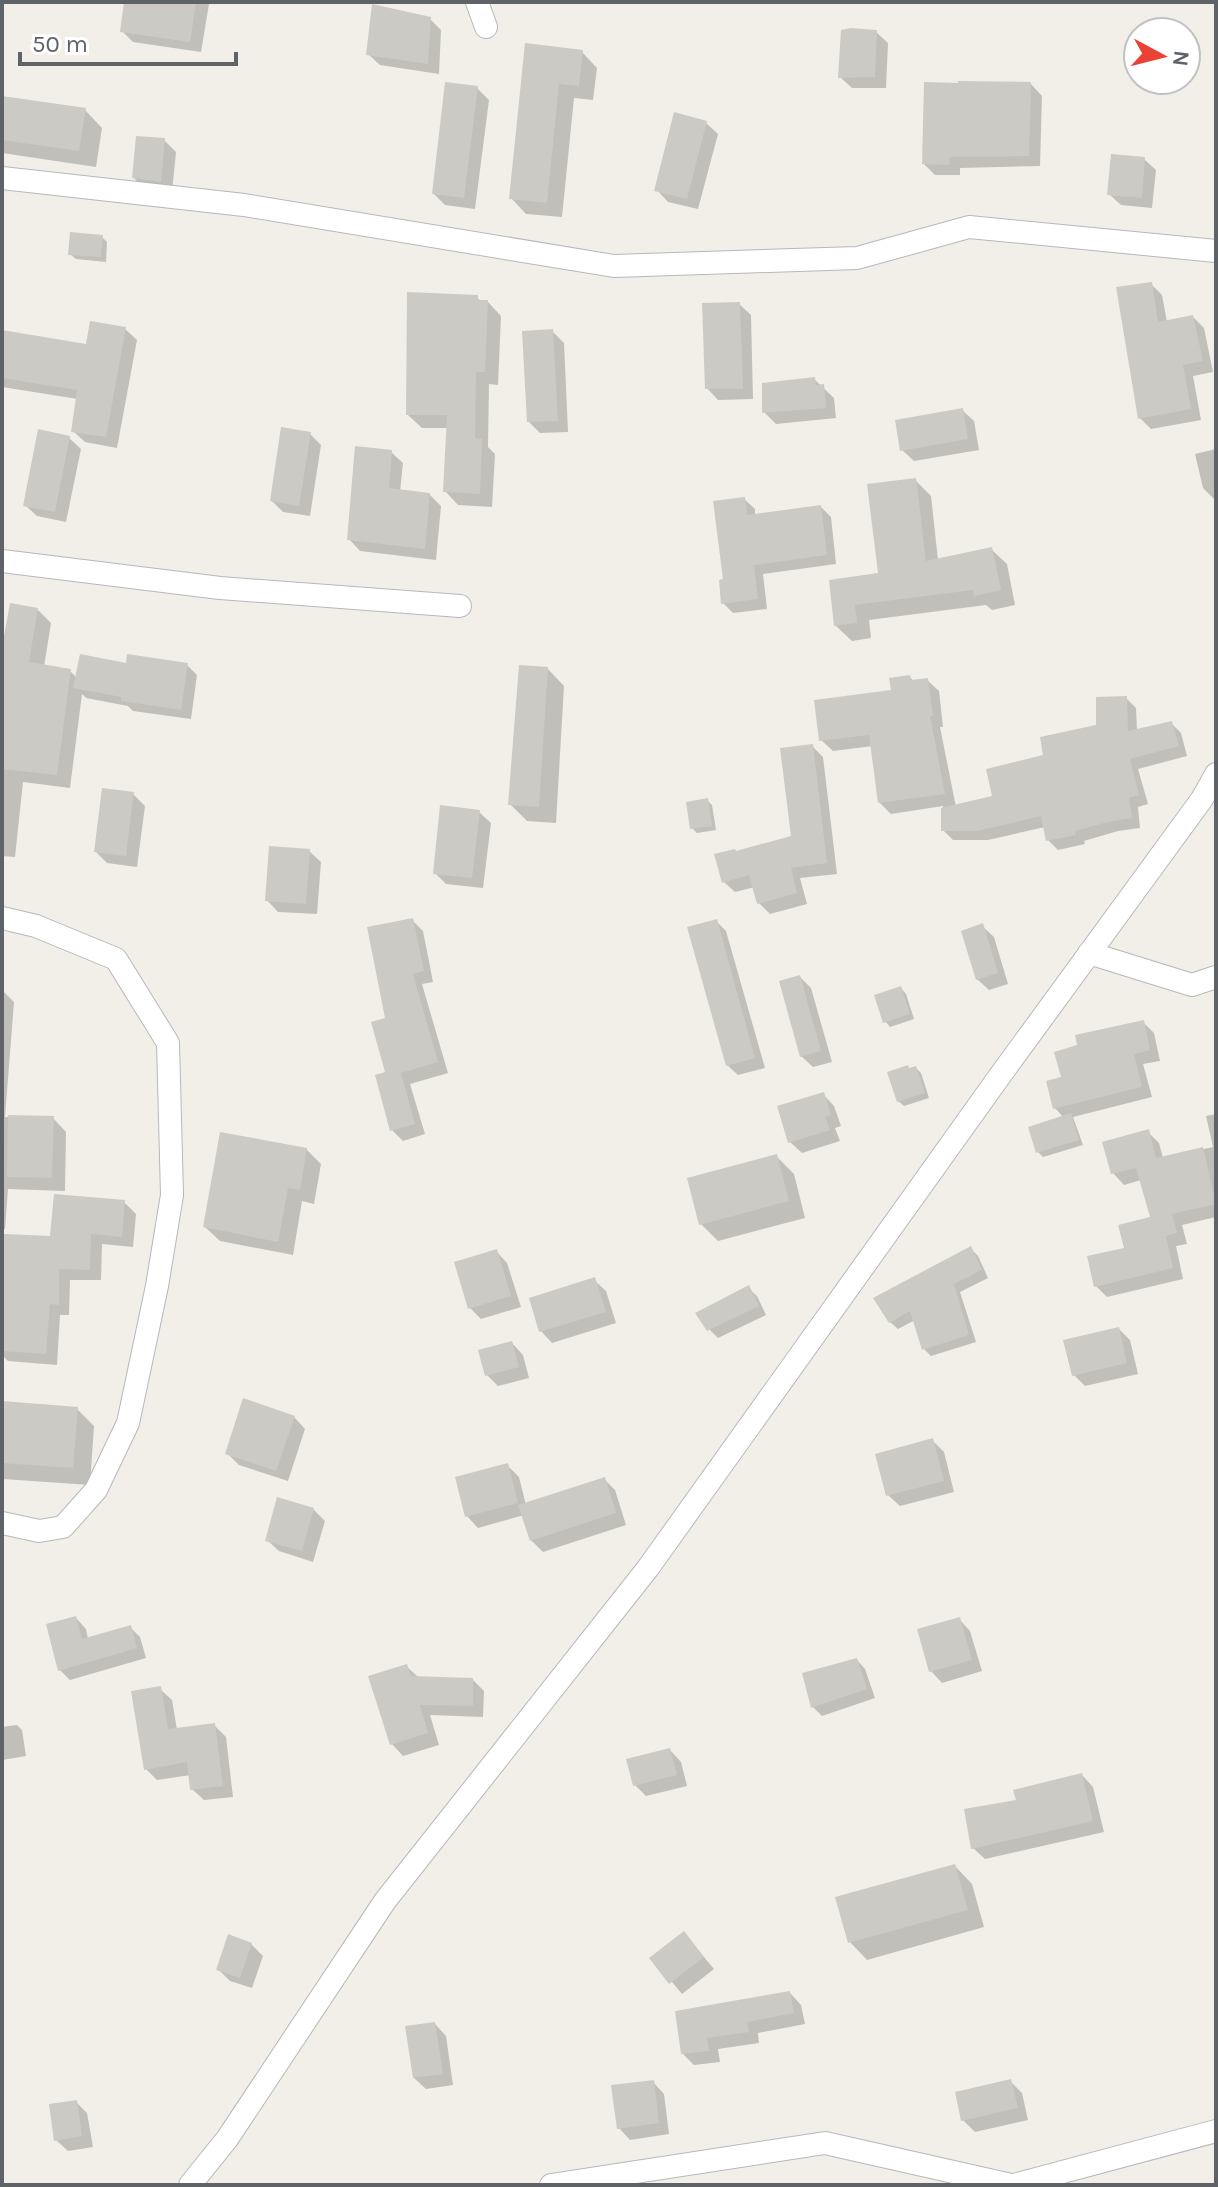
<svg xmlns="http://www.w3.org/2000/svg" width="1218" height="2187" viewBox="0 0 1218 2187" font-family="Karla,sans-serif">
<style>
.shadow{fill:#0003}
.building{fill:#cccac5}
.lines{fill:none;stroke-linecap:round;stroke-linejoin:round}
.street-casing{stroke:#b5b8bc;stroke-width:24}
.street{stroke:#fff;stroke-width:22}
</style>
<rect width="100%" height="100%" fill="#f1efe8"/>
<path class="shadow" d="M126 2H206L209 4 201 52 133 42 122 31Z
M430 19 441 30 439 74 380 65 368 54Z
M876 32 888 43 886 88H852L840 77Z
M527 46 582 52 597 68 593 100 574 98 562 217 526 214 511 198Z
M1031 84 1042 96 1040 166 960 168V175H935L924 164Z
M477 88 489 100 475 209 445 205 434 194Z
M2 98 85 110 102 128 96 167 2 153Z
M706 123 718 134 698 209 668 202 657 190Z
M164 140 176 152 172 192 145 189 134 178Z
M1144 159 1156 170 1152 208 1121 205 1109 194Z
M102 237 107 242 106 262 76 259 70 254Z
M1151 284 1162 295 1167 322 1193 317 1204 328 1213 372 1193 376 1201 420 1151 429 1140 418Z
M477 297 481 302H488L501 316 498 385 489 384 488 447 495 454 492 507 458 505 445 491 448 428H422L408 415Z
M739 304 751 315 753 399 718 400 707 388Z
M125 329 137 340 117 448 85 442 73 431 78 399 2 387V332L88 346Z
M552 331 564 343 568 432 540 433 529 422Z
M814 379 834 398 836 418 776 424 764 412Z
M962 410 974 421 979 450 914 461 902 450Z
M310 434 321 445 310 516 283 512 272 501Z
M69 438 81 449 66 522 37 516 25 505Z
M1216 449V499L1215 500 1203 488 1195 454Z
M391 452 403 463 400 492 429 494 441 506 436 560 360 551 349 539Z
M915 480 931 496 938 560 991 549 1007 564 1015 605 992 610 986 605 869 620 871 638 852 641 836 626 880 575Z
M744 499 755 509V516L821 507 831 517 836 564 763 574 767 609 733 613 723 603 726 581Z
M38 610 51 623 44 667 70 671 77 678 128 665H187L197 675 191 719 133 711 128 706 86 698 82 694 70 788 23 782 15 857 2 856V658Z
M547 668 564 686 556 823 527 821 510 804Z
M910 677 914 682 927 680 939 691 943 727H940L956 807 995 798 1046 757 1098 727 1126 698 1136 708 1137 731 1171 723 1181 733 1187 756 1138 769 1148 804 1138 807 1140 828 1118 831 1084 841 1085 844 1058 850 1048 840 1045 827 988 840H953L943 830V806L891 814 880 803 873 746 833 751 821 740Z
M812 746 823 757 837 874 800 878 807 904 770 914 759 903 755 887 735 892 724 882 737 853 793 837Z
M133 794 145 806 137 867 107 863 96 852Z
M707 800 712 805 716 830 697 833 692 828Z
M479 812 491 823 483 888 446 884 435 873Z
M309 851 321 862 317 914 278 912 267 900Z
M412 920 423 931 433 982 422 984 448 1073 410 1084 425 1134 403 1141 392 1130 387 1074V1020Z
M716 921 726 931 765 1068 738 1075 727 1065Z
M982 926 994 937 1008 984 989 990 977 979Z
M800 977 811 988 832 1062 813 1067 801 1056Z
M901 988 906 994 914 1019 890 1027 885 1021Z
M2 990 14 1002 5 1117 53 1118 66 1132 65 1191 8 1189 5 1229H2Z
M1143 1022 1154 1033 1160 1061 1143 1064 1152 1097 1073 1117 1083 1145 1043 1157 1038 1152 1064 1118 1055 1108 1064 1078Z
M916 1068 921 1073 929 1098 904 1106 898 1101Z
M823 1094 834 1106 841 1126 835 1128 840 1141 802 1153 790 1142Z
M1216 1114V1217L1182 1225 1187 1244 1176 1246 1183 1279 1107 1297 1096 1286 1153 1218 1141 1180 1124 1185 1113 1173 1148 1132 1159 1143 1163 1158 1213 1147 1206 1116Z
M306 1149 321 1164 314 1204 302 1201 293 1255 220 1241 205 1227Z
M776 1156 794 1174 805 1218 718 1241 701 1224Z
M124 1202 136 1214 133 1247 102 1244 101 1280H70L69 1315H60L57 1365 8 1361 2 1355V1271L52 1238Z
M970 1248 978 1256 988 1278 960 1292 976 1342 931 1356 924 1349 915 1320 898 1329 890 1322Z
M496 1251 507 1263 521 1307 481 1319 470 1308Z
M594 1280 606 1291 616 1323 552 1343 541 1331Z
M748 1288 757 1296 766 1315 718 1338 709 1329Z
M1119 1329 1130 1340 1138 1374 1085 1386 1074 1375Z
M512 1343 523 1355 529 1378 498 1386 487 1375Z
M2 1403 77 1409 94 1426 90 1485 3 1479Z
M294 1417 305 1429 288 1481 239 1465 227 1453Z
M933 1441 944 1452 954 1492 900 1506 888 1495Z
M507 1465 519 1477 526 1505 604 1479 615 1490 626 1525 543 1552 531 1540 524 1515 478 1528 467 1516Z
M313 1509 325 1521 313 1562 279 1551 267 1540Z
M76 1618 86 1629 88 1639 130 1627 140 1637 146 1658 70 1680 60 1670Z
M959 1619 970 1631 982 1671 942 1683 931 1671Z
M857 1660 865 1669 875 1698 822 1716 813 1707Z
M406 1666 418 1677 473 1680 484 1691 483 1717 430 1715 439 1745 403 1756 392 1744Z
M160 1689 172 1700 177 1730 214 1725 226 1737 233 1797 204 1800 192 1789 191 1775 157 1780 146 1769Z
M17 1725 22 1730 26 1756 2 1760V1727Z
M670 1750 681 1762 687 1786 646 1796 635 1785Z
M1082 1775 1093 1787 1104 1832 985 1859 973 1848Z
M955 1866 972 1884 984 1927 867 1960 850 1942Z
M684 1933 714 1969 682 1994 652 1958Z
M251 1944 263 1956 252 1988 230 1981 218 1969Z
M790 1993 801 2005 805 2024 758 2033 759 2043 718 2049 720 2062 694 2065 683 2054 677 2013Z
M435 2024 446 2036 453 2085 426 2089 414 2078Z
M1010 2081 1022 2093 1028 2120 975 2132 963 2120Z
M653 2082 664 2094 669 2134 630 2140 619 2128Z
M76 2102 87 2113 93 2147 68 2151 56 2140Z"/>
<path class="building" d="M124 2H196L190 42 120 32Z
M372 4 431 17 428 64 366 55Z
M851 28 877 30 875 77 838 78 841 30Z
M525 43 583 50 579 86 559 84 547 203 509 199Z
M958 81 1031 82 1029 156 950 157 949 165 922 164 924 82 958 83Z
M445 82 478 86 464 198 432 194Z
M2 96 86 108 79 151 2 140Z
M674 112 707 121 687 199 654 191Z
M136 136 165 138 161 182 132 178Z
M1111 154 1145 157 1142 198 1107 195Z
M70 232 103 235 101 257 68 255Z
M1152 282 1158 322 1193 315 1203 361 1183 365 1191 409 1138 419 1116 287Z
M407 292 478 295V300H488L485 372H476L475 438 482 439 480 494 443 492 447 415H406Z
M740 302 743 389H705L702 303Z
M90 321 126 327 106 437 71 432 77 390 2 378V330L86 344Z
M553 329 558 421 527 422 522 331Z
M815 377 816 385 824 384 826 408 762 413V383Z
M963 408 968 439 900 451 895 420Z
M281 427 311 432 299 506 270 501Z
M38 429 70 436 55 512 23 506Z
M355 446 392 450 389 488 430 493 425 549 347 540Z
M916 478 926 561 992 547 1001 590 974 596 973 590 855 605 857 623 834 626 829 580 878 573 867 484Z
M745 497 747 515 821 505 827 555 754 565 758 599 721 604 719 580 723 579 713 501Z
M10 603 38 608 29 662 71 669 57 775 2 769V647Z
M80 654 126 663 127 654 188 663 181 710 121 701V697L73 688Z
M519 665 548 667 539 807 508 805Z
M910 675 911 680 928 678 933 716H930L945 794 878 803 869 735 819 741 814 700 891 690 889 678Z
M1127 696 1128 731 1172 721 1179 746 1130 759 1139 795 1129 798 1132 818 1108 822 1075 831 1076 835 1046 841 1041 816 977 831H941V808L992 796 986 769 1043 755 1040 737 1096 725V697Z
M813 744 827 863 791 868 797 893 757 904 749 875 722 883 714 854 735 849 736 851 791 836 780 748Z
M102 788 134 792 126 856 94 852Z
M708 798 712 826 690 829 686 802Z
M440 805 480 810 472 878 433 874Z
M269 846 310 849 306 904 265 901Z
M413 918 424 971 413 974 438 1062 401 1073 415 1124 390 1131 375 1075 385 1072 371 1022 385 1018 367 927Z
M717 919 755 1058 726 1066 687 927Z
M983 923 998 973 976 980 961 931Z
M800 975 821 1051 800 1057 779 981Z
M901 986 910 1014 883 1023 874 995Z
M1144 1020 1150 1050 1134 1054 1142 1087 1053 1109 1046 1081 1061 1077 1054 1052 1077 1045 1075 1035Z
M908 1065 909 1068 916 1066 925 1093 897 1102 887 1072Z
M824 1092 831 1115 825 1117 830 1130 788 1143 777 1106Z
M1071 1113 1079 1140 1036 1153 1028 1127Z
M8 1115 54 1116 52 1178 7 1177Z
M1149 1129 1156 1158 1203 1147 1216 1204 1172 1214 1177 1233 1166 1236 1173 1268 1094 1287 1087 1256 1124 1248 1118 1225 1150 1217 1136 1168 1111 1174 1102 1142Z
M220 1132 307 1148 300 1190 288 1188 278 1242 203 1227Z
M777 1154 789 1201 699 1225 687 1178Z
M54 1194 125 1200 122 1237 91 1234 90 1270 59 1269V1305L50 1304 46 1354 2 1351 4 1234 50 1236Z
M971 1246 982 1270 954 1284 969 1335 922 1350 910 1311 889 1323 873 1298Z
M497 1249 511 1296 468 1309 454 1262Z
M595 1277 606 1312 539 1332 529 1298Z
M749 1285 759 1306 707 1331 695 1313Z
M1119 1327 1127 1363 1072 1376 1063 1340Z
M512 1341 519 1367 485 1376 478 1350Z
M243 1398 295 1416 276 1471 225 1454Z
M2 1401 78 1407 73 1468 2 1463Z
M933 1438 944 1481 886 1496 875 1454Z
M508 1463 518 1503 465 1517 455 1477Z
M605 1477 616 1513 530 1541 518 1505Z
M277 1497 314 1508 302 1551 265 1541Z
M76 1616 82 1639 131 1625 137 1648 58 1671 46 1624Z
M960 1617 972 1660 929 1672 917 1629Z
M857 1658 867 1689 811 1708 802 1673Z
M407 1664 411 1676 473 1678V1706L420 1705 428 1733 390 1745 368 1676Z
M161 1686 168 1729 215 1723 223 1786 190 1790 187 1762 144 1770 131 1691Z
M670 1748 677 1775 633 1786 626 1759Z
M1082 1773 1093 1821 971 1849 964 1809 1016 1800 1013 1790Z
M955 1864 968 1910 848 1943 835 1897Z
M684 1931 704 1957 669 1984 649 1958Z
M228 1934 252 1943 240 1978 216 1970Z
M790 1991 794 2013 747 2022 749 2032 707 2038 709 2051 681 2054 675 2011Z
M435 2022 443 2074 413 2078 405 2026Z
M1011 2079 1018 2108 961 2121 955 2092Z
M654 2080 659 2123 617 2129 611 2085Z
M77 2100 82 2136 54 2141 49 2104Z"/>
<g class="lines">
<defs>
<path id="street" d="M477 2 486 27
M2 178 244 205 614 266 857 258 969 227 1216 251
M2 561 220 588 460 606
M2 918 36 926 116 959 168 1043 172 1195 157 1286 128 1423 96 1490 63 1527 39 1531 2 1523
M1089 953 1192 985 1216 977
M190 2185 227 2139 385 1901 648 1568 999 1077 1202 799 1216 774
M551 2185 825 2143 1011 2185
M1014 2185 1216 2131"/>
</defs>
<use href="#street" class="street-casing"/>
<use href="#street" class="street"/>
</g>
<rect width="1218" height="2187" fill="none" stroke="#5f6368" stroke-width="8"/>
<g transform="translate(1162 56) rotate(97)"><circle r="38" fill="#ffffff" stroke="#bfc1c3" stroke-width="2"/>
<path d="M0-6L14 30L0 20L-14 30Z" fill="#ea4335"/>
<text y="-12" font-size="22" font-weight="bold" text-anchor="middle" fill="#5f6368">N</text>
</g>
<path d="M20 52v12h216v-12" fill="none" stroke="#5f6368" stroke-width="4"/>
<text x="32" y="52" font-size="24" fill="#5f6368" stroke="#ffffff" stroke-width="6" paint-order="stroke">50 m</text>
</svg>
